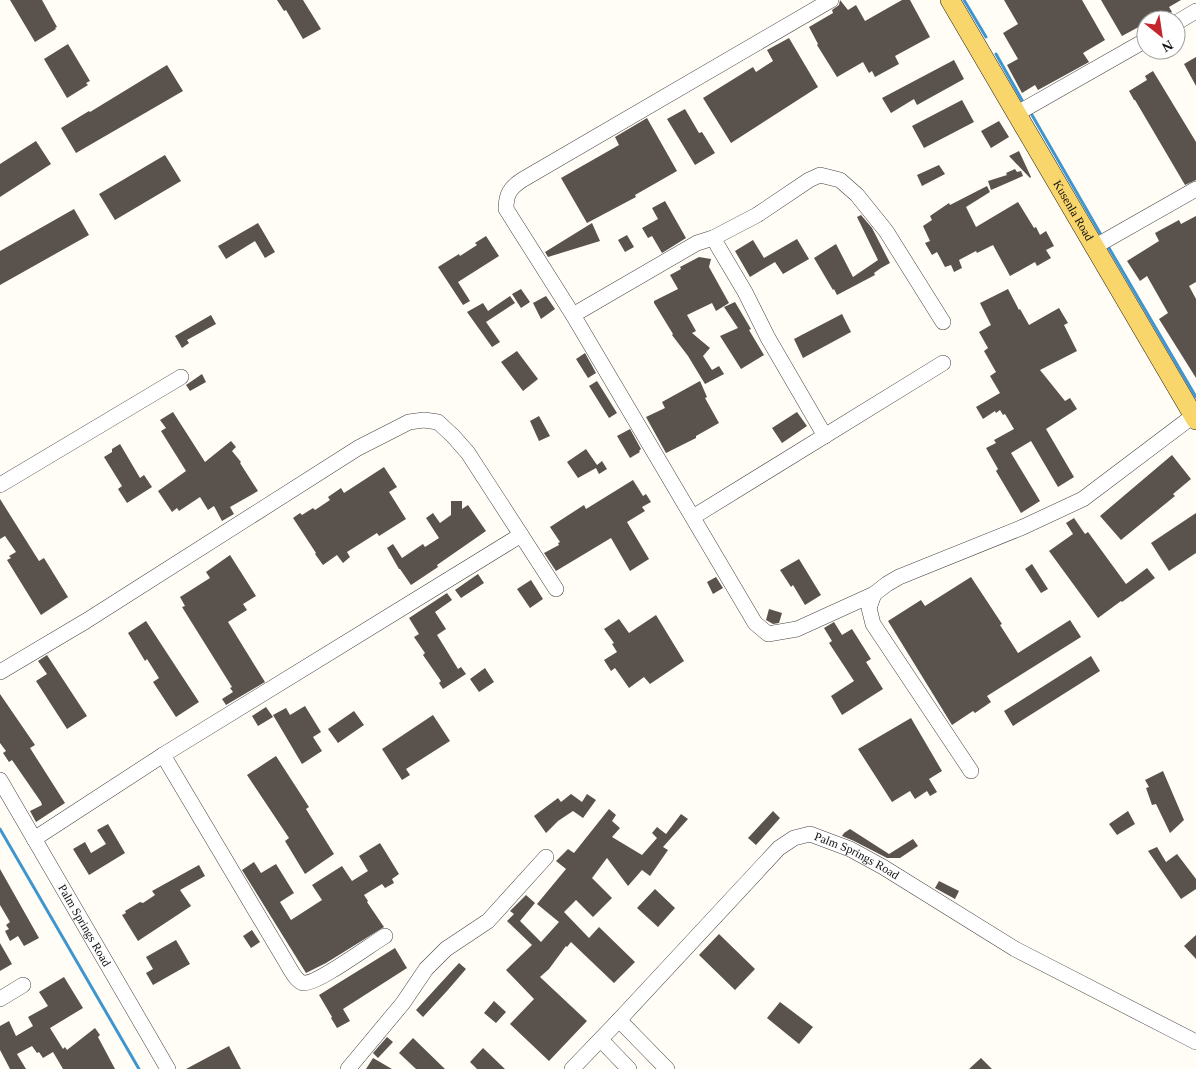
<svg xmlns="http://www.w3.org/2000/svg" width="1196" height="1069" viewBox="0 0 1196 1069" font-family="Georgia,serif">
<style>
.lines{fill:none;stroke-linecap:round;stroke-linejoin:round}
.stream{stroke:#3f96cf;stroke-width:3}
.building{fill:#5a524d}
.minor-casing{stroke:#444;stroke-width:16}
.major-casing{stroke:#222;stroke-width:20}
.minor{stroke:#fff;stroke-width:15}
.major{stroke:#f9d66b;stroke-width:19}
.labels{text-anchor:middle;stroke-width:5;stroke-linejoin:round;paint-order:stroke}
.street-label{font-size:12px;fill:#111;stroke:#fff}
</style>
<rect width="100%" height="100%" fill="#fffdf5"/>
<g class="lines">
<path class="stream" d="M964 0 986 37
M996 54 1022 100
M1032 115 1100 233
M1109 248 1196 397
M0 829 139 1069"/>
</g>
<path class="building" d="M10 0H42L57 27 55 28 56 29 35 42Z
M277 0H303L321 29 303 39 286 10 284 11Z
M840 0 848 10 856 5 865 21 902 0H910L930 37 895 56 899 64 875 77 872 71 869 73 863 62 837 77 817 45 818 44 809 27 833 13 832 10 839 5Z
M1004 0H1082L1105 40 1083 53 1089 62 1038 90 1035 85 1022 93 1007 65 1018 59 1003 33 1018 24Z
M1101 0H1181L1169 7 1172 12 1158 20H1146V23L1122 36Z
M789 38 818 87 731 143 703 98 753 67 756 72 773 61 767 50Z
M68 44 90 81 86 83 88 85 67 98 44 59Z
M1196 57V86L1184 64Z
M954 60 964 79 917 105 914 99 891 113 882 98Z
M167 65 183 91 76 153 61 128 89 111 90 112Z
M1153 71 1196 142V180L1185 185 1135 100H1134L1129 91 1147 80 1145 76Z
M962 100 974 122 924 148 912 126Z
M685 109 699 133 702 132 715 153 695 165 667 119Z
M647 118 677 171 635 195 636 197 587 223 561 178 619 145 615 137Z
M999 121 1009 137 991 148 981 131Z
M36 141 51 164 0 197V164Z
M1019 151 1031 177 1030 178 1009 156Z
M165 155 181 181 115 220 99 194Z
M939 165 945 174 922 186 917 175Z
M1015 169 1017 172 1021 171 1023 176 991 190 988 181 1007 175 1006 173Z
M987 186 990 192 966 207 976 227 1018 202 1034 228 1036 227 1040 235 1046 231 1054 246 1046 250 1051 258 1037 266 1035 262 1010 276 993 245 977 253 976 251 959 260 962 268 954 272 951 265 945 267 937 252 932 255 925 243 930 241 923 226 932 220 930 216 949 203 950 205Z
M665 201 686 238 662 253 652 236 648 238 642 228 658 219 652 208Z
M74 209 89 235 0 285V251Z
M861 215 872 228 890 263 881 268 874 273 875 275 837 295 834 289 833 290 814 258 836 244 853 277 878 260 857 217Z
M1196 216V282L1189 286 1196 299V378L1159 319 1168 313 1147 276 1140 281 1127 261 1159 241 1155 233 1179 220 1181 224Z
M258 223 275 252 265 258 255 241 226 259 218 246Z
M592 223 600 241 548 257 545 252Z
M627 235 634 247 625 252 618 240Z
M486 236 499 256 458 282 470 301 463 305 438 267 459 254 460 256 477 245 475 243Z
M797 239 809 259 783 274 775 262 750 277 735 251 753 240 764 258Z
M699 257 711 259 709 267 729 303 716 311 712 303 687 315 696 331 692 333 710 348 703 356 712 370 719 366 724 374 705 384 688 356 672 335 673 334 654 303V301L678 289 670 275 681 269 680 267Z
M521 289 530 302 521 308 512 294Z
M1008 289 1019 310 1020 309 1029 325 1059 308 1068 323 1064 325 1077 351 1040 370 1065 401 1070 398 1077 409 1046 429 1074 477 1058 487 1031 441 1011 453 1040 501 1021 513 996 471 998 469 986 448 996 443 994 440 1014 429 1005 414 1003 415 1000 410 996 413 995 411 983 419 976 407 1000 393 990 376 996 372 984 351 988 348 979 332 991 325 980 303Z
M510 296 515 303 486 322 500 342 492 347 467 312 483 303 488 311Z
M546 296 555 309 541 319 533 303Z
M735 302 751 329 749 330 764 355 741 369 720 336 738 328 724 307Z
M842 314 851 332 803 358 794 339Z
M211 315 216 324 187 340 189 343 182 348 175 336Z
M517 351 538 379 523 391 501 362Z
M585 353 596 373 588 378 576 359Z
M202 374 206 382 190 391 186 385Z
M597 381 617 413 609 418 589 386Z
M700 381 707 397 705 398 719 423 696 436V438L666 453 646 417 665 408 662 402Z
M173 412 205 462 231 441 236 447 232 451 241 462 240 463 258 491 230 507 234 514 222 521 214 506 208 510 200 497 179 511 177 508 172 512 158 491 186 471 161 431 166 428 160 420Z
M797 412 807 426 782 443 772 428Z
M539 416 550 436 539 441 530 421Z
M630 429 641 449 639 451 640 452 630 458 617 436Z
M120 444 140 478 144 475 152 487 127 503 118 489 122 486 104 457 112 452V449Z
M586 449 597 465 602 461 607 469 599 474 596 468 578 478 567 462Z
M1172 455 1191 479 1173 494 1175 496 1121 540 1100 516Z
M384 467 397 487 389 492 406 519 379 536 377 533 347 552 350 557 343 563 337 555 323 565 315 554 316 553 293 518 300 513 302 515 313 508 315 510 330 500 328 497 341 488 344 493Z
M633 480 643 496 646 494 651 502 642 507 645 511 627 522 649 559 630 571 611 538 556 571 544 553 559 545 558 543 560 542 550 527 584 505 586 509Z
M0 499 39 561 44 558 68 597 41 615 7 560 11 558 9 556 16 552 5 536 0 539Z
M451 501H462V509L468 505 486 531 437 565 438 567 411 585 400 569H399L387 548 393 544 402 558 423 544 425 547 439 538 426 518 433 513 440 523 451 515Z
M1196 513V553L1169 571 1151 543Z
M1074 518 1085 534 1088 532 1126 584 1147 568 1155 578 1122 602 1121 601 1098 618 1049 551 1073 534 1066 523Z
M230 555 256 596 243 604 247 610 228 622 265 682 226 705 222 699 233 692 230 688 232 687 182 607 185 606 180 597 210 578 206 572Z
M799 559 821 595 805 605 793 585 791 587 780 570Z
M1032 564 1048 589 1041 593 1025 569Z
M478 574 484 583 461 598 455 590Z
M716 577 723 588 713 594 707 582Z
M971 577 1002 624 1000 625 1018 653 1070 620 1081 637 987 696 991 702 975 713 973 711 952 725 888 621 921 600 925 606Z
M531 580 543 599 530 608 517 589Z
M447 593 452 600 435 612 446 629 437 635 458 669 461 667 466 674 443 689 439 683 441 681 423 655 425 653 414 637 419 634 409 618Z
M769 609 782 613 779 623 773 624 766 620Z
M656 615 684 661 650 684 644 677 629 688 615 668 611 671 604 660 617 652 612 644 614 643 604 629 619 619 629 633Z
M146 621 199 702 176 717 153 682 159 678 147 659 145 661 128 633Z
M834 622 842 635 852 629 871 659 866 662 883 689 842 715 831 696 854 681 829 643 832 641 824 628Z
M47 655 87 716 67 729 36 681 47 674 38 661Z
M1091 656 1100 671 1013 726 1004 711Z
M485 668 494 682 479 692 470 679Z
M0 694 35 745 30 748 65 803 36 822 30 811 42 805 41 802 12 760 9 762 3 753 6 751 0 743Z
M305 706 321 732 313 737 322 751 302 764 273 715 286 708 290 715Z
M266 707 273 717 258 726 252 716Z
M354 711 364 725 338 743 328 729Z
M433 715 450 741 406 769 410 775 402 780 382 749Z
M911 718 942 771 929 779 937 792 930 796 927 791 915 799 910 791 892 802 858 749Z
M276 756 309 807 306 809 334 854 305 874 285 841 289 838 247 775Z
M1163 771 1184 820 1170 833 1156 804 1152 805 1146 788 1149 787 1145 780Z
M571 794 582 802 587 794 596 800 583 818 573 811 558 821 546 833 534 816 558 798 561 802Z
M609 809 616 815 612 821 620 828 612 837 642 855 657 838 652 833 657 827 666 834 681 814 688 819 663 847 668 850 650 876 642 870 628 886 607 858 592 878 612 898 593 917 576 900 564 912 589 938 599 927 635 962 614 983 571 942 567 947 566 946 549 969 540 977 587 1021 549 1061 510 1024 534 999 506 970 532 945 507 921 514 914 510 911 526 895 535 903 520 921 541 942 559 922 537 904 566 869 556 861 568 849 574 853Z
M773 811 780 818 756 845 748 838Z
M1128 811 1135 824 1117 835 1109 824Z
M108 824 125 853 89 875 73 849 85 842 91 853 106 844 97 830Z
M850 829 889 854 913 839 918 846 900 858H887L854 841 842 836 844 833Z
M380 843 399 874 392 879 394 883 385 888 382 884 364 895 368 901 367 902 384 927 326 963 306 973 242 870 254 862 261 873 276 864 294 893 280 902 291 920 322 900 312 885 342 866 352 881 368 871 359 856Z
M1157 847 1166 862 1177 854 1196 879V889L1181 899 1148 851Z
M199 865 205 876 180 890 191 906 138 941 122 915 126 913 125 911 140 902 143 903 155 895 152 891Z
M0 869 39 938 24 946 18 936 10 941 5 931 9 929 6 925 10 922 0 905Z
M939 881 959 891 955 899 935 888Z
M655 889 675 908 658 927 637 908Z
M252 930 260 942 251 948 243 936Z
M719 934 755 969 735 990 699 955Z
M1196 935V959L1184 946Z
M176 940 190 964 153 985 146 973 153 969 146 957Z
M0 943 12 964 0 971Z
M395 948 407 968 343 1009 350 1021 337 1028 331 1018 332 1017 319 995Z
M459 963 466 969 447 991 423 1017 416 1010Z
M64 977 83 1008 50 1028 63 1049 65 1047 67 1050 95 1028 100 1035 98 1037 115 1069H63L53 1052 43 1058 39 1052 37 1053 32 1046 17 1054 26 1069H10L0 1050V1026L9 1021 16 1036 33 1026 28 1017 48 1006 39 992Z
M494 1001 506 1012 496 1023 484 1013Z
M780 1002 813 1027 799 1044 767 1018Z
M387 1037 393 1042 378 1058 373 1053Z
M413 1038 445 1069H416L399 1053Z
M229 1046 241 1069H186Z
M483 1048 505 1069H477L470 1062Z
M373 1058 392 1069H366Z
M981 1058 992 1069H969Z"/>
<g class="lines">
<defs>
<g id="minor">
<path d="M831 0 522 180C510 188 506 194 506 209L573 315 755 623 768 634 797 629 874 594"/>
<path d="M1176 23 1196 11"/>
<path d="M1016 114 1146 40"/>
<path d="M713 238 757 215 809 180 820 175 840 180 857 195 886 231 943 322"/>
<path d="M1094 247 1196 189"/>
<path d="M573 315 697 243 713 238 745 292 768 338 825 436"/>
<path d="M0 485 181 377"/>
<path d="M693 517 943 363"/>
<path d="M0 672 86 621 358 448 409 422 424 420 438 422 453 436 468 453 556 589"/>
<path d="M163 755 286 962C289 967 296 981 303 983 316 985 370 945 385 936"/>
<path d="M971 771 873 624 869 608 874 594 887 584 899 577 1023 527 1083 499 1193 416"/>
<path id="s1" d="M0 780 168 1069"/>
<path d="M34 839 163 755 521 535"/>
<path d="M0 999 23 985"/>
<path d="M619 1020 667 1069"/>
<path d="M601 1040 629 1069"/>
<path d="M348 1069 403 1003 426 969 446 949 488 921 546 857"/>
<path id="s2" d="M572 1069 620 1019 779 848 794 838 810 834 850 849 883 867 1015 949 1196 1042"/>
</g>
<g id="major">
<path id="s3" d="M950 0 1196 420"/>
</g>
</defs>
<use href="#minor" class="minor-casing"/>
<use href="#major" class="major-casing"/>
<use href="#minor" class="minor"/>
<use href="#major" class="major"/>
</g>
<g class="labels">
<g class="street-label">
<text dy="4" stroke="none"><textPath href="#s3" startOffset="244">Kusenla Road</textPath></text>
<text dy="4" stroke="none"><textPath href="#s2" startOffset="389">Palm Springs Road</textPath></text>
<text dy="4" stroke="none"><textPath href="#s1" startOffset="168">Palm Springs Road</textPath></text>
</g>
</g>
<g transform="translate(1161 35) rotate(150)"><circle r="24" fill="#ffffff" stroke="#a0a0a0"/>
<path d="M0-4L9 19L0 12L-9 19Z" fill="#c4262e"/>
<text y="-8" font-size="14" font-weight="bold" text-anchor="middle" fill="#111111">N</text>
</g>
</svg>
